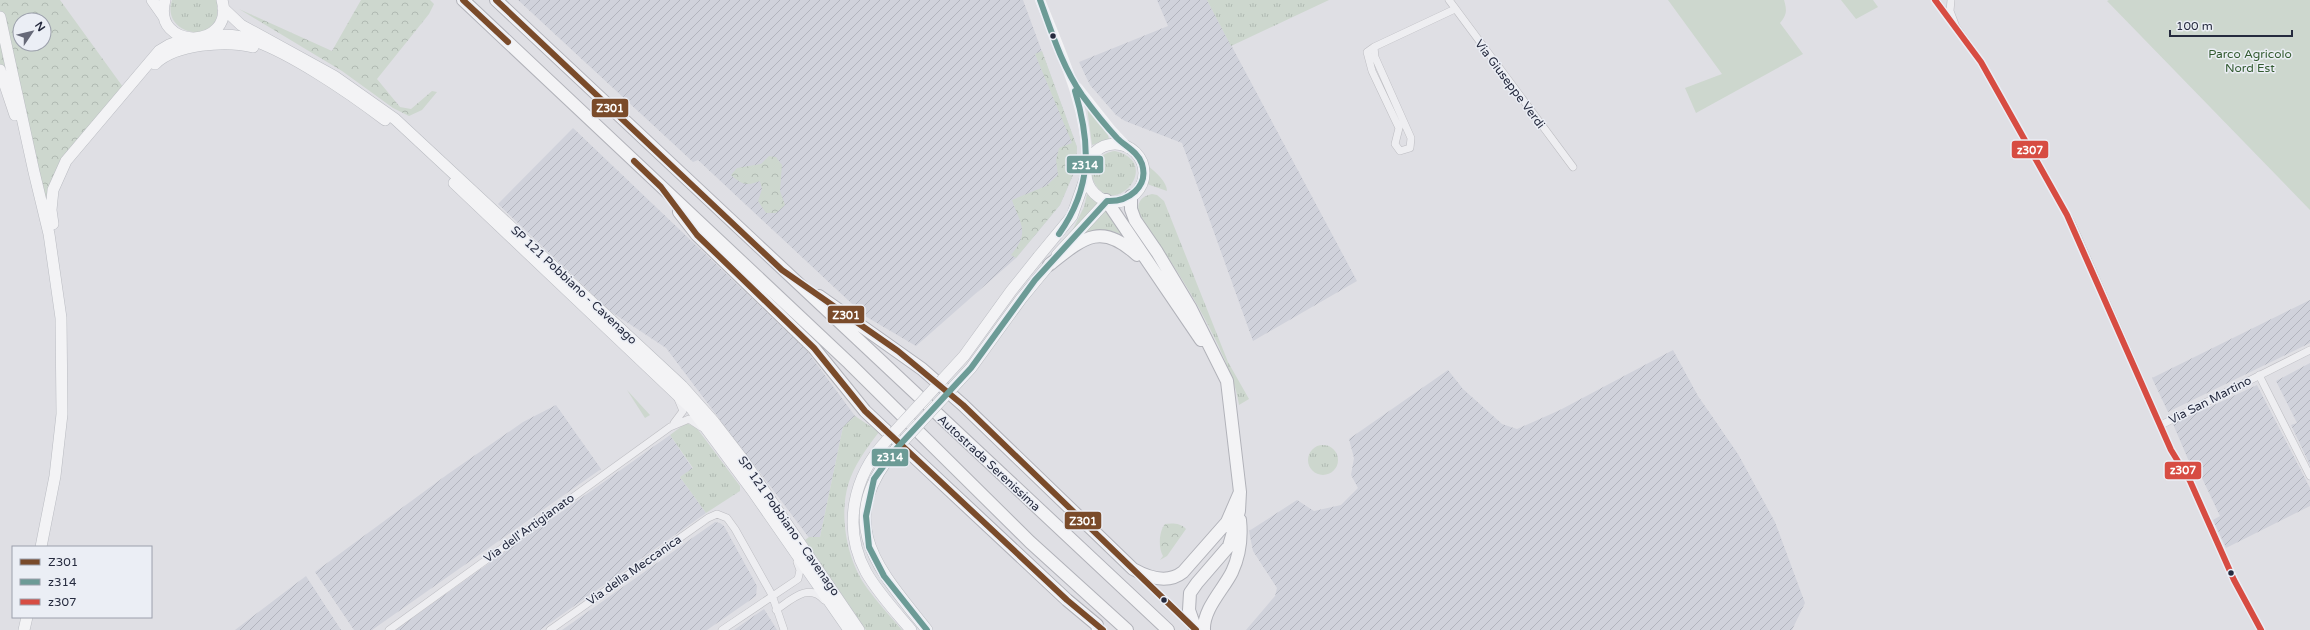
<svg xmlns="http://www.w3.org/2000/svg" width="2310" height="630" viewBox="0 0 2310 630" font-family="'Varela Round',sans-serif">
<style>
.industrial{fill:url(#industrial-furrows)}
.grass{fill:url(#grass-tufts)}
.forest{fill:url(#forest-crowns);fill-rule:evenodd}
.green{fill:#cdd7ce}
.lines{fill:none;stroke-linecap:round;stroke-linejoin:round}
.street-casing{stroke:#bdbdc2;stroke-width:8}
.primary-casing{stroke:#babcc2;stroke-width:12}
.highway-casing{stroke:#b1b2b9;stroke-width:14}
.street{stroke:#eeeef1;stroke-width:7}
.secondary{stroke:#f3f3f5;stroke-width:10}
.primary{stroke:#f3f3f5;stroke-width:11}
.highway{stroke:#f3f3f5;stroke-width:12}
.primary-bridge-casing{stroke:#babcc2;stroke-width:12;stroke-linecap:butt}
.primary-bridge{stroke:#f3f3f5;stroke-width:11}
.bus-1-casing{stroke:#ebeef5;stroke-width:9}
.bus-2-casing{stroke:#ebeef5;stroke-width:9}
.bus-3-casing{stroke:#ebeef5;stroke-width:9}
.bus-1{stroke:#7a4b2a;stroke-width:6}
.bus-2{stroke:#6c9b96;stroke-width:6}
.bus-3{stroke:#d74c42;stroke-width:6}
.bus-dot{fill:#252a3e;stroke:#ebeef5;stroke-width:1.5}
.labels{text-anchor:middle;stroke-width:3;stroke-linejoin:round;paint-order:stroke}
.park-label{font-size:12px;fill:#335b31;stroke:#ebeef5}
.street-label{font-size:12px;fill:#252a3e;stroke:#ebeef5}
.line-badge{stroke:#ebeef5;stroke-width:1.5}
.badge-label{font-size:11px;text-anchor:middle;font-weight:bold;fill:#fff}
</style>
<defs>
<pattern id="industrial-furrows" width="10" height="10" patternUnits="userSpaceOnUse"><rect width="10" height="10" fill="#d0d2db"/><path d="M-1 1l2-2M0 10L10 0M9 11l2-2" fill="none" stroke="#b2b4bd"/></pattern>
<pattern id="grass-tufts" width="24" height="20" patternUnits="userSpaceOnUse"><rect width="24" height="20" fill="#cdd7ce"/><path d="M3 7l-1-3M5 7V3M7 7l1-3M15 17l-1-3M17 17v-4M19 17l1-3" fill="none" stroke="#b0b9b2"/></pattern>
<pattern id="forest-crowns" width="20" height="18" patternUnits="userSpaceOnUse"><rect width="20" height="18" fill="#cdd7ce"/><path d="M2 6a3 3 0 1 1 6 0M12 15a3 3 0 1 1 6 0" fill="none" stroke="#b0b9b2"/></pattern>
</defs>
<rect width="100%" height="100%" fill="#dfdfe4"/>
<path class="industrial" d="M518 0H1023L1077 147 1076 168 1060 205 1016 258 916 346 865 316 698 160 693 162Z
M1157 0H1207L1357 281 1253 341 1182 143 1125 121 1116 115 1090 85 1079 62 1168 26Z
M573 128 807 351 855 416 843 427 820 537 810 539 666 348 610 311 498 204Z
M2310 300V343L2168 412 2152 378Z
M1673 350 1698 396 1738 454 1775 522 1805 603 1792 630H1246L1275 596 1277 588 1253 551 1249 531 1297 500 1314 511 1341 505 1358 488 1351 475 1354 458 1349 439 1448 370 1463 389 1502 424 1517 429 1560 410Z
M2310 363V465L2291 425 2297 423 2276 381Z
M2257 385 2310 488V506L2226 548 2213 520 2220 516 2202 478H2196L2173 424Z
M556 405 601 469 372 630H354L315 572 448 474 523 422Z
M670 435 693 469 680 477 706 513 540 630H395Z
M715 522 720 523 724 526 757 586 756 596 707 630H562Z
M306 576 341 630H235Z
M764 609 777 630H734Z"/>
<path class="grass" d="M172 0H217C217 5 218 11 217 16 213 44 161 34 172 0Z
M1207 0H1329L1231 46Z
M1087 107 1108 135 1109 139 1092 145Z
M1115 151C1163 162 1116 219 1095 184 1085 167 1099 153 1115 151Z
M1148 166C1156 172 1167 182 1167 191L1147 184Z
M1087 194 1098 204 1071 233 1084 207Z
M1152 194 1157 195 1164 201 1228 362 1249 399 1239 405C1236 384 1227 365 1218 345 1195 297 1171 260 1140 218 1136 206 1138 197 1152 194Z
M1105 208 1127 238C1111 228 1097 227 1080 236Z
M855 416 879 432C866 449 854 465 848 485 839 517 847 561 867 588 877 602 890 616 902 630H866L805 540 809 537H820L843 427Z
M686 423 696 427 740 486V491L706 513 680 477 693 468 670 435Z
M1308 460a15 15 0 1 1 30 0a15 15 0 1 1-30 0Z"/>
<path class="forest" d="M0 0H60L123 87 63 159 48 198 46 199 0 65ZM20 20H44V44H20Z
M361 0H430L434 4 429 14 377 79 400 107 411 109 432 91 437 92 422 110 409 116 393 108 342 71 239 9 332 51Z
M1042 51 1077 147 1076 168 1060 205 1016 258 1011 255C1030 232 1021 226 1012 200L1046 186 1058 175 1056 160 1059 148 1072 143 1035 54Z
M769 156 776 157 782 165 780 191 785 205 776 213H766L758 201 762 189 760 181C747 186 742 185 731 175L737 168 761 164Z
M1165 524C1172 523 1181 523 1186 529L1167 556 1160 560 1163 556C1158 548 1159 531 1165 524Z"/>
<path class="green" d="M1668 0H1784C1787 10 1787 15 1780 23L1803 54 1696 113 1685 88 1722 74Z
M1841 0H1873L1878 7 1856 19Z
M2109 0H2310V210L2107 1Z
M627 390 650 415 645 418Z"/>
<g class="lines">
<defs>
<path id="street" d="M1449 0 1573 167
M1935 0 1951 20
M1951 0 1950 11 1956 27 1981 62 2072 224 2171 450 2190 481 2234 580 2261 630
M1374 47 1375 57 1411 138 1410 148 1400 151 1395 144 1399 128 1372 71 1367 52Z
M1374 47 1455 9
M2259 375 2310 476
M674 423 683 411 678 399
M2161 425 2310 350
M776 610C791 600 809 582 824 600
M389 630 670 427 689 419 701 427
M550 630 708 518 717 514 727 518 735 529 772 595 784 630
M722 630 798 579 800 570 797 562"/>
<path id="primary" d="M152 0 164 17
M165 0C151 51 236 50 222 0
M223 8 241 25 334 76 395 119 682 386 714 422 744 461 859 630
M0 17 34 172 49 234 61 318 62 414 55 476 41 547
M208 35C219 35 230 34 242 37 283 47 351 94 385 120
M155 64C175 44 226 40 253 47
M0 70 15 115
M1086 173a29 29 0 1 1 58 0a29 29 0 1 1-58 0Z
M454 183 691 408 754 493 849 630
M53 224 51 210 53 190 66 161 159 51 169 45 188 38
M1057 255 1107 201
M1039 256 1072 216 1086 176
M887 440C853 476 842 528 866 572 878 593 895 611 911 630
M896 449C833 523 878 568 927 630
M24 630 27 617"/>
<path id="highway" d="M463 0 849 363 1030 542 1127 630
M496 0 1168 630
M1131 196V209L1135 220 1157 252 1190 307 1227 381 1240 492 1239 511 1229 546 1197 583 1190 593 1189 610 1196 630
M1106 200 1201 340
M679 212 697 235 814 348 865 411 1067 600 1097 625 1098 630
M1049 265C1083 238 1101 221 1137 255
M819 296 922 369 963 405 1133 569C1149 578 1168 584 1183 572L1227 522 1240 492
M1204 630C1203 609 1223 590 1232 572 1240 555 1242 539 1240 520"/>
</defs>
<use href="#street" class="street-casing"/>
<use href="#primary" class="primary-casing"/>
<use href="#highway" class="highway-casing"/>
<use href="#street" class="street"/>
<path class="secondary" d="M1040 0C1061 53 1087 106 1087 164
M1078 88 1112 131 1128 148"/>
<use href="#primary" class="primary"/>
<use href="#highway" class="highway"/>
<defs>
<path id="primary-bridge" d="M887 440 964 356 1011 291 1039 256
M896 449 971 368 1021 299 1049 265"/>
</defs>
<use href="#primary-bridge" class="primary-bridge-casing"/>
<use href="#primary-bridge" class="primary-bridge"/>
<defs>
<path id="bus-1" d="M463 0 508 42
M496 0 782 270 898 351 963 405 1196 630
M634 161 661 187 697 235 814 348 865 411 1067 600 1103 630"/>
<path id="bus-2" d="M1059 234C1092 187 1091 145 1075 91
M927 630 884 576 869 547 866 516 874 479 896 449 971 368 1035 280 1107 201C1128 202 1149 187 1142 164 1138 152 1125 146 1117 138 1104 124 1093 110 1082 95 1062 66 1052 33 1040 0"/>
<path id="bus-3" d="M1935 0 1981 62 2067 215 2171 450 2190 481 2234 580 2261 630"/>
</defs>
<use href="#bus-1" class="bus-1-casing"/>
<use href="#bus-2" class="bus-2-casing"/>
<use href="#bus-3" class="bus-3-casing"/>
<use href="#bus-1" class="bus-1"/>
<use href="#bus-2" class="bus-2"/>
<use href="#bus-3" class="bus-3"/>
</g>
<g class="bus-dot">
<circle cx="1053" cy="36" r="3.5"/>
<circle cx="2231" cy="573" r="3.5"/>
<circle cx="1164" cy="600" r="3.5"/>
</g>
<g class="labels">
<g class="park-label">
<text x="2250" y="58">Parco Agricolo<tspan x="2250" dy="14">Nord Est</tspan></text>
</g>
<g class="street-label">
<text transform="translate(1510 84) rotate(53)" y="4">Via Giuseppe Verdi</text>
<text transform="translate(574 285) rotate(43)" y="4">SP 121 Pobbiano - Cavenago</text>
<text transform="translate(2210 400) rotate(-27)" y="4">Via San Martino</text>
<text transform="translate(989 463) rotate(43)" y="4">Autostrada Serenissima</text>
<text transform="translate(789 526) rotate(55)" y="4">SP 121 Pobbiano - Cavenago</text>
<text transform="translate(529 528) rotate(-36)" y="4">Via dell'Artigianato</text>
<text transform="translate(634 570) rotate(-35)" y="4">Via della Meccanica</text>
</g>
</g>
<g class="line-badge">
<rect x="591" y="98" width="38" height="20" rx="4" fill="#7a4b2a"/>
<rect x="2011" y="140" width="38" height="19" rx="4" fill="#d74c42"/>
<rect x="1066" y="155" width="38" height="19" rx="4" fill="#6c9b96"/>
<rect x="827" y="305" width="38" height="19" rx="4" fill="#7a4b2a"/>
<rect x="871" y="448" width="38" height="19" rx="4" fill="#6c9b96"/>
<rect x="2164" y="461" width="38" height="19" rx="4" fill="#d74c42"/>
<rect x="1064" y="511" width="38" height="19" rx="4" fill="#7a4b2a"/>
</g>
<g class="badge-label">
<text x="610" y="112">Z301</text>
<text x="2030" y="154">z307</text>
<text x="1085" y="169">z314</text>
<text x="846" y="319">Z301</text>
<text x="890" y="461">z314</text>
<text x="2183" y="474">z307</text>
<text x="1083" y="525">Z301</text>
</g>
<rect x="12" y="546" width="140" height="72" fill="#ebeef5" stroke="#9ca0ac"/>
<rect x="20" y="559" width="20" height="6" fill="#7a4b2a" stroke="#9ca0ac"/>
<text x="48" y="566" font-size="12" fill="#252a3e">Z301</text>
<rect x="20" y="579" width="20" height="6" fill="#6c9b96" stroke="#9ca0ac"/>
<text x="48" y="586" font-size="12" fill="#252a3e">z314</text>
<rect x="20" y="599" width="20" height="6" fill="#d74c42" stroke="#9ca0ac"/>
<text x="48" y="606" font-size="12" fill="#252a3e">z307</text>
<g transform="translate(32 32) rotate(55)"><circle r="19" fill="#ebeef5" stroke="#9ca0ac"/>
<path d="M0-3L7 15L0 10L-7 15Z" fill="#666978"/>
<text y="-6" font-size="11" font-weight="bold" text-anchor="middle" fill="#252a3e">N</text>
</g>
<path d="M2170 30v6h122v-6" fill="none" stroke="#252a3e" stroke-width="2"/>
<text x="2176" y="30" font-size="12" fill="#252a3e" stroke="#ebeef5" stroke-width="3" paint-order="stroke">100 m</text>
</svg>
